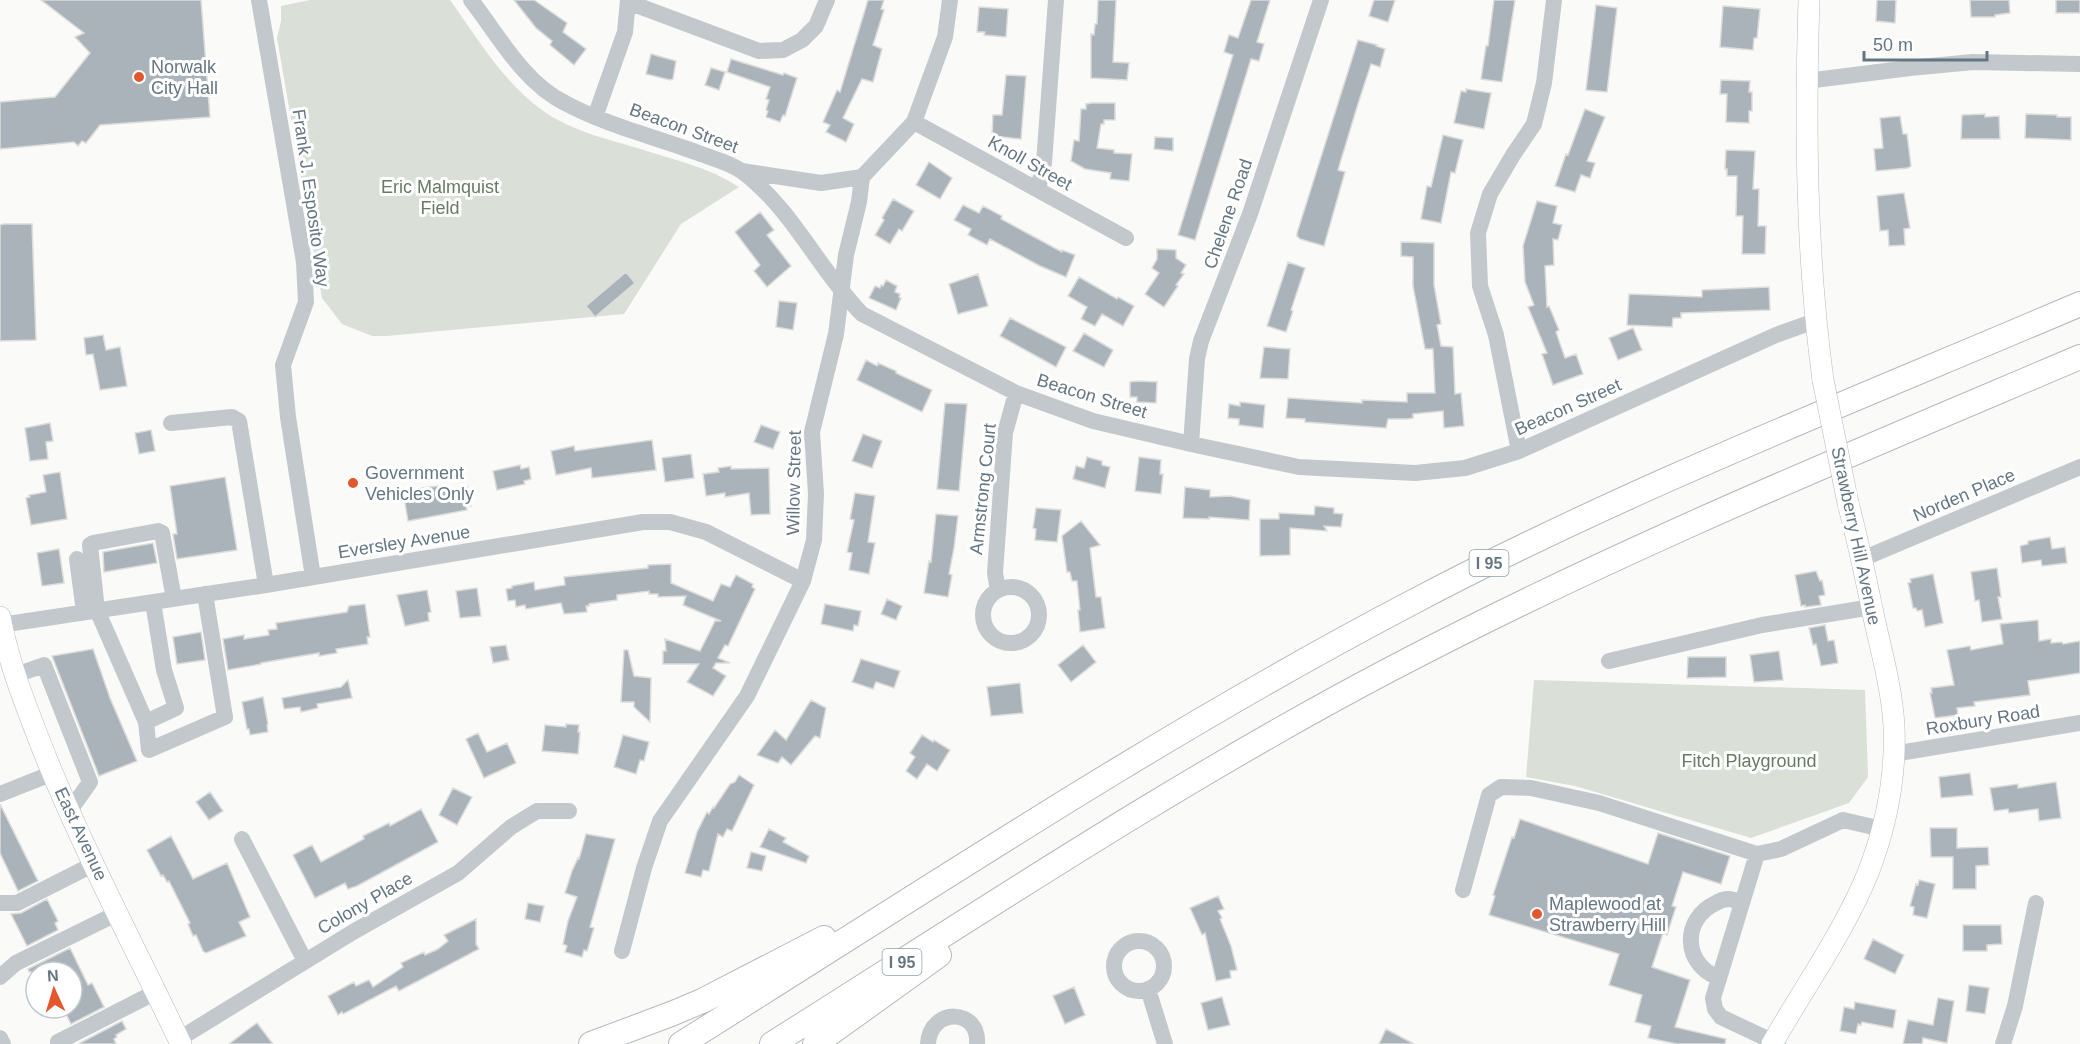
<svg xmlns="http://www.w3.org/2000/svg" width="2080" height="1044" viewBox="0 0 2080 1044" font-family="Helvetica,sans-serif">
<style>
.green{fill:#dadfd7}
.building{fill:#aab3b9;stroke:#dcdcda;stroke-width:1.5}
.lines{fill:none;stroke-linecap:round;stroke-linejoin:round}
.major-casing{stroke:#b5babe;stroke-width:22}
.highway-casing{stroke:#b4b9bd;stroke-width:26}
.minor{stroke:#c3c8cc;stroke-width:16}
.major{stroke:#fff;stroke-width:21}
.highway{stroke:#fff;stroke-width:24}
.major-bridge-casing{stroke:#b5babe;stroke-width:22;stroke-linecap:butt}
.major-bridge{stroke:#fff;stroke-width:21}
.poi-dot{fill:#e4572e;stroke:#fff;stroke-width:2}
.labels{text-anchor:middle;stroke-width:6;stroke-linejoin:round;paint-order:stroke}
.shield{fill:#fff;stroke:#939fa8;stroke-width:1.5}
.shield-label{font-size:16px;font-weight:bold;fill:#657683}
.poi-label{font-size:18px;fill:#657683;stroke:#fff;text-anchor:start}
.street-label{font-size:18px;fill:#657683;stroke:#fff}
.park-label{font-size:18px;fill:#687a64;stroke:#fff}
</style>
<rect width="100%" height="100%" fill="#fafaf8"/>
<path class="green" d="M310 0H450C481 43 511 96 560 121 584 134 611 140 637 148 671 159 709 167 739 187L681 224 624 314 387 336H372L342 324 322 298 277 38 281 21V6Z
M1534 680 1865 690 1868 777 1849 803 1751 838 1575 786 1526 777Z"/>
<path class="building" d="M41 0H201L210 117 100 125 86 143 82 141 78 146 74 142 0 149V102L55 97 90 53 75 37 84 33Z
M514 0H534L567 23 563 32 586 49 574 65 550 45 552 41 536 28Z
M868 0H884L881 9 884 10 873 45 882 49 873 82 862 79 843 118 854 124 846 142 826 132 830 125 823 122 837 90 840 92Z
M1098 0H1116L1113 62 1129 63 1127 80 1091 78V34L1094 35 1095 24H1097Z
M1251 0H1270L1257 42 1264 44 1259 61 1251 59 1195 240 1178 235 1233 55 1224 52 1229 35 1238 38Z
M1374 0H1395L1388 22 1369 16Z
M1494 0H1515L1502 82 1481 79 1486 46H1488Z
M1877 0H1896L1895 23 1876 21Z
M1970 0H2009L2010 13 1995 15V17H1971Z
M2056 0H2080V13H2056Z
M1596 5 1617 8 1607 92 1586 90Z
M1723 6 1760 9 1757 38H1754L1753 50 1720 47Z
M979 7 1008 9 1006 37 984 35 985 32H977Z
M1358 40 1377 45 1376 46 1385 49 1380 67 1371 64 1357 107 1338 170 1345 172 1324 246 1300 239 1297 236V233Z
M651 54 676 61 673 79 670 80 646 74Z
M731 59 783 75 784 73 797 78 785 116 783 115 780 122 766 117 768 111 766 110 769 100 766 99 770 87 727 72Z
M711 68 725 72 719 90 705 85Z
M1006 75 1026 76 1021 139 992 136 993 115H1002Z
M1721 80 1750 81 1749 92H1752V111H1749V123L1726 122 1727 94H1720Z
M1466 89 1491 93 1484 129 1454 123 1461 91 1466 92Z
M1092 103H1115V120H1104V124H1101L1097 148 1114 150V153L1132 154 1129 181 1110 179 1111 173 1085 169 1071 161 1074 140 1079 141 1081 109H1086V104Z
M1585 109 1605 117 1587 161 1595 163 1590 178 1581 175 1575 192 1555 186 1566 154 1568 155Z
M1985 114V117L1999 116 2000 139H1961L1962 115Z
M2026 114 2057 115V117H2071V140L2025 138Z
M1900 116 1903 134H1907L1911 166 1908 168 1876 171 1874 149 1883 148 1880 118Z
M1443 135 1463 140 1455 173 1451 172 1441 223 1421 219 1427 186 1431 187Z
M1155 137 1173 138V151L1154 149Z
M1726 150 1755 151 1753 189H1759L1758 226H1766L1765 254H1742L1743 216H1736L1737 176H1727V169H1725Z
M929 162 952 178 940 199 916 185Z
M1904 193 1910 228 1904 229 1905 245 1889 246 1888 230 1880 231 1877 196Z
M893 199 914 211 902 231 899 229 890 244 875 235 884 220 882 218Z
M1537 201 1557 206 1553 223 1562 225 1558 240 1553 239 1554 265 1545 266 1547 307 1549 306 1559 330 1556 332 1565 358 1576 354 1583 374 1553 385 1542 354 1547 353 1528 307 1534 305 1525 282 1523 246Z
M963 205 979 213 983 206 1002 216 1001 219 1062 252V250L1075 255 1066 277 1040 266 990 239 987 245 968 235 971 229 954 220Z
M760 212 774 230 767 235 791 266 767 287 754 271 760 265 735 232Z
M4 224H32L36 340 0 341V225Z
M1401 242 1434 243V285L1441 324 1437 325 1441 346 1453 347 1455 394 1461 393 1464 426 1444 428 1443 411 1413 414V418L1407 419H1388L1386 428 1305 422V419L1286 418 1288 398 1362 403V400L1407 402V393H1435L1433 349H1425L1413 286V257L1401 256Z
M1157 249 1176 250V258L1186 265 1181 273 1184 274 1176 285 1178 286 1164 307 1145 294 1159 273 1152 268 1157 259Z
M1288 262 1305 268 1291 310 1293 311 1286 332 1267 326Z
M626 272 635 283 595 317 586 306Z
M978 274 988 306 958 314 949 284Z
M1079 277 1117 299 1118 297 1134 306 1123 326 1102 314 1095 326 1081 319 1087 307 1068 296Z
M886 280 897 286 895 292 900 294 899 297 901 298 896 310 869 298 875 286 880 288 881 285 883 286Z
M1769 287 1770 310 1681 313V318H1673L1672 327 1627 325 1629 294 1702 297V290Z
M779 301 797 303 793 330 776 327Z
M1010 318 1066 347 1056 367 1000 336Z
M1633 328 1642 350 1618 360 1609 338Z
M1084 333 1113 350 1104 367 1073 351Z
M103 335 106 350 120 347 127 386 100 390 93 354 86 355 84 338Z
M1264 347 1290 349 1288 379 1260 378Z
M866 360 877 366 878 363 896 371V373L932 390 922 412 857 380Z
M1138 381 1157 382 1156 403 1137 402V397H1130V382Z
M1240 402 1265 405 1263 428 1239 425V419L1228 418 1229 404 1240 406Z
M945 403 967 404 959 491 937 489Z
M50 423 53 441 46 442 48 459 30 461 25 428Z
M761 425 780 432 773 449 754 442Z
M151 430 155 451 139 454 135 433Z
M863 434 882 441 872 468 852 461Z
M652 440 656 470 592 478 591 468 556 475 551 451 574 446 575 451Z
M691 454 694 478 665 482 662 458Z
M1087 457 1102 461V465L1110 467 1105 488 1073 479 1076 466 1084 468Z
M1139 457 1161 460 1160 474H1163L1161 494 1135 491Z
M520 465 521 469 529 467 531 479 524 481 525 484 497 490 493 471Z
M731 466V469L769 468 770 514 751 515 749 493 725 497V493L706 496 703 474 719 472 718 468Z
M60 472 67 519 31 525 26 498 30 497 29 495 46 492 43 475Z
M225 477 237 550 177 559 173 534H177L170 486Z
M446 485 447 490 468 487 471 506 466 507 467 510 408 521 404 497H407L406 490Z
M1185 487 1210 490V497L1230 496 1250 500 1249 520 1209 517V519L1183 518Z
M855 493 875 496 868 542 875 543 869 574 849 570 852 553 847 552 854 520 850 519Z
M1315 506 1334 508V513L1343 514 1341 527 1324 526 1327 531 1290 528V555L1260 556V519H1279V513L1314 515Z
M1036 508 1061 510 1057 542 1035 540 1036 529 1033 528Z
M936 514 958 516 954 548 949 574 952 575 948 597 924 593 929 561 931 562Z
M1081 521 1100 545 1090 548 1096 597H1101L1105 628 1080 632 1078 610H1080L1077 581H1072L1070 572H1067L1062 536Z
M2050 537 2052 549 2065 547 2067 563 2042 566 2041 560 2022 563 2020 546 2028 544V541Z
M153 543 157 563 104 572 103 552Z
M59 549 64 583 42 586 37 553Z
M671 564V583L713 601 721 584 730 587 736 575 753 584 752 587 755 589 728 646 725 645 718 658 730 663H716L713 668 726 676 713 696 687 682 699 664H663V651H666L665 639 700 651 715 621H721L683 605 686 596 658 597V594H649V591L617 595V600L589 604V606H586L587 612 564 614 561 603 526 609 525 605 516 607 515 600 508 601 506 589 512 588V586L534 582 535 590 565 585 564 577 648 568V565Z
M1997 568 2001 597H1998L2002 619 1982 622 1979 600 1975 601 1971 572Z
M1816 571 1820 581 1822 580 1825 595 1819 596 1821 605 1805 607V605L1801 606 1795 575Z
M1933 574 1943 623 1925 627 1922 610 1917 611 1916 608H1913L1908 583 1911 582 1910 579Z
M477 588 481 616 460 618 456 591Z
M427 590 431 612 428 613 429 621 405 626 397 595Z
M887 599 902 606 896 620 881 614Z
M365 604 370 637H367L368 644 336 649 337 653 319 656V653L261 663V664L228 670 223 639 244 635V639L269 635 268 630 277 629 276 623 347 612 349 606Z
M825 604 861 611 858 626 854 625 853 631 821 624Z
M2038 620 2039 641 2051 639V643L2062 642 2063 644 2080 641V673L2028 681 2030 695 1974 702 1975 706 1957 708 1958 715 1935 718 1930 693H1932L1931 688 1954 685 1947 650 1970 646 1971 650 2003 644 2000 624Z
M1825 625 1828 641 1834 640 1838 663 1821 666 1816 644 1813 645 1809 628Z
M201 632 205 660 177 664 173 637Z
M506 645 509 660 493 663 490 647Z
M1083 645 1096 662 1071 682 1058 665Z
M93 649 110 698 137 761 99 776 52 656Z
M624 650H628L634 676 651 678 650 722 634 707V702H621Z
M1779 651 1783 680 1754 682 1750 655Z
M1688 657H1726V677L1687 678Z
M861 659 900 671 894 688 876 682 873 689 852 682Z
M348 680 352 698 317 704 318 708 301 712 300 707 284 709 282 698 341 687Z
M1020 683 1023 713 991 716 987 687Z
M263 697 268 724 267 725 268 732 250 735 249 729H247L242 702Z
M811 700 826 708 820 738 815 736 791 765 782 757 778 763 757 755 775 730 786 740Z
M566 724 579 725 578 732H580L578 754 542 751 545 725 566 727Z
M478 733 487 752 507 743 516 763 484 778 466 739Z
M623 735 649 742 644 761 640 760 636 774 614 767Z
M922 735 933 742 934 740 950 750 937 771 927 764 917 779 906 771 915 757 910 753Z
M1970 773 1973 795 1941 798 1939 777Z
M739 775 754 785 732 831 727 829 723 837 718 834 709 871 703 870 701 877 685 873 697 832 707 812 709 814 713 807 714 808 730 784 735 782Z
M2056 782 2061 818 2039 821 2038 809 2009 813 2008 809 1994 811 1990 788 2018 784V788Z
M453 788 472 797 457 825 439 815Z
M210 792 223 811 209 820 196 802Z
M0 804 38 881 18 891 0 853Z
M421 809 438 842 357 886 348 889 345 883 315 898 293 855 312 845 321 862 364 839 363 836 389 823 390 826Z
M1520 819 1648 864 1658 833 1730 856 1721 884 1683 872 1672 906 1676 907 1673 916 1667 935 1663 933 1652 967 1690 980 1675 1027 1726 1039 1725 1044H1677L1648 1038 1651 1026 1635 1022 1642 995 1609 985 1619 954 1489 915 1495 896 1493 895 1512 837 1514 838Z
M1930 828H1957V848L1988 847 1989 865 1976 866V889H1953V857H1931Z
M769 829 786 838 783 842 809 856 806 863 760 847Z
M586 834 615 839 590 927 594 928 587 951 584 950 582 957 565 952 567 946 563 944 568 921 577 897 565 893 572 871 578 858 579 859Z
M171 836 193 879 227 863 250 917 239 922 246 936 206 953 203 951 196 935 193 936 188 924 190 923 169 881 167 882 163 875 161 876 147 850Z
M751 852 766 856 762 871 747 868Z
M1919 880 1935 884 1927 918 1913 915 1914 907 1910 906 1916 884 1918 885Z
M1218 896 1224 909 1218 911 1222 918 1220 919 1231 946 1237 970 1230 971 1231 978 1216 981 1205 933 1202 935 1190 908Z
M47 899 58 921 55 923 58 930 27 946 11 914 21 913Z
M528 903 544 906 540 922 525 919Z
M476 919V944L479 949 399 991 396 986 343 1014 342 1012 338 1015 328 996 354 982 356 986 369 980 373 987 403 967 401 963 424 952 425 955 438 949 448 941 444 935Z
M1963 925H2001L2002 944 1987 945V951H1963Z
M1873 939 1904 955 1895 974 1864 959Z
M70 948 88 985 92 983 104 1007 71 1024 63 1008H72V972H29L28 969Z
M1969 985 1989 988 1985 1014 1966 1011Z
M1074 987 1085 1015 1065 1024 1053 996Z
M1222 997 1230 1025 1208 1030 1201 1003Z
M1938 998 1954 1001 1947 1043 1923 1038 1922 1044H1903L1908 1020 1933 1025Z
M1855 1002 1896 1010 1893 1028 1862 1022 1861 1025 1858 1024 1856 1034 1840 1031 1844 1007 1854 1009Z
M122 1021 126 1029 116 1035 117 1037 114 1039 116 1044H81L80 1043Z
M257 1023 273 1044H229L250 1028Z
M1386 1029 1414 1044H1379Z"/>
<g class="lines">
<defs>
<path id="major" d="M1809 0C1805 127 1806 255 1823 380
M0 617C9 666 29 714 47 760 87 857 136 950 181 1044
M1772 1044C1803 989 1844 932 1868 873 1886 827 1896 775 1894 726 1892 690 1882 654 1874 618 1866 579 1858 541 1848 503"/>
<path id="highway" d="M591 1044 671 1014 702 1001 824 938
M681 1044C922 893 1159 735 1411 603 1627 489 1855 400 2080 304
M772 1044C975 916 1176 782 1389 670 1613 552 1847 456 2080 357
M815 1044 939 955"/>
</defs>
<use href="#major" class="major-casing"/>
<use href="#highway" class="highway-casing"/>
<path class="minor" d="M259 0 304 262 306 302 283 365 288 417 313 577
M471 0C499 36 523 82 565 103 608 126 656 137 701 154 715 159 731 163 743 172 793 210 819 270 862 314L1016 393 1093 421 1191 444 1299 467 1415 473 1465 468 1519 451 1776 335 1815 321
M628 2 759 51 783 50 802 40 816 26 827 0
M1806 81 1910 68 1973 62 2080 64
M595 117 625 32 628 0
M914 122 1126 238
M742 171 821 183 862 177
M1038 189 1044 163 1056 0
M171 423 232 417 239 421 266 585
M1191 444 1197 359 1201 341 1250 214 1321 0
M1519 451 1496 335 1480 286 1478 233 1490 194 1513 155 1534 124 1544 83 1554 0
M77 559 84 612
M1862 559 2080 467
M983 615a28 28 0 1 1 56 0a28 28 0 1 1-56 0Z
M998 590 995 573 1005 433 1016 393
M153 602 164 670 176 708 146 722 97 610 90 545 93 543 158 531 162 533 174 599
M0 625 266 585 643 522H670L706 532 803 581
M1609 661 1762 625 1872 607
M16 675 44 665 90 782 69 812
M146 722 149 750 225 717 205 594
M1893 754 2080 723
M0 794 53 773
M242 839 305 961
M1757 854 1713 998 1715 1009 1721 1017 1778 1044
M1463 890 1489 795 1501 787 1531 788 1599 803 1757 854 1781 849 1843 820 1882 829
M0 903H17L94 864
M1114 966a25 25 0 1 1 50 0a25 25 0 1 1-50 0Z
M622 951 644 868 660 821 747 696 803 581 814 540 816 494 812 432 836 334 846 255 859 202 862 177 914 122 945 37 950 0
M0 977 16 963 118 913
M1719 978C1683 965 1681 919 1716 903 1719 901 1724 899 1729 899 1733 899 1738 902 1742 903
M1148 989 1165 1044
M0 1038 3 1044
M179 1039 353 932 458 873 511 827 537 811H569
M58 1044V1042L156 992
M928 1044C930 1007 980 1008 977 1044
M2003 1044 2015 1006 2036 903"/>
<use href="#major" class="major"/>
<use href="#highway" class="highway"/>
<defs>
<path id="major-bridge" d="M1823 380 1848 503"/>
</defs>
<use href="#major-bridge" class="major-bridge-casing"/>
<use href="#major-bridge" class="major-bridge"/>
</g>
<g class="poi-dot">
<circle cx="139" cy="77" r="6"/>
<circle cx="353" cy="483" r="6"/>
<circle cx="1537" cy="914" r="6"/>
</g>
<g class="labels">
<g class="shield">
<rect x="1469.5" y="550" width="39" height="26" rx="4.5"/>
<rect x="882.5" y="949" width="39" height="26" rx="4.5"/>
</g>
<g class="shield-label">
<text x="1489" y="569">I 95</text>
<text x="902" y="968">I 95</text>
</g>
<g class="poi-label">
<text x="151" y="73">Norwalk<tspan x="151" dy="21">City Hall</tspan></text>
<text x="365" y="479">Government<tspan x="365" dy="21">Vehicles Only</tspan></text>
<text x="1549" y="910">Maplewood at<tspan x="1549" dy="21">Strawberry Hill</tspan></text>
</g>
<g class="street-label">
<text transform="translate(684 128) rotate(20)" y="6">Beacon Street</text>
<text transform="translate(1030 163) rotate(29)" y="6">Knoll Street</text>
<text transform="translate(311 198) rotate(82)" y="6">Frank J. Esposito Way</text>
<text transform="translate(1228 214) rotate(-71)" y="6">Chelene Road</text>
<text transform="translate(1092 396) rotate(17)" y="6">Beacon Street</text>
<text transform="translate(1568 407) rotate(-24)" y="6">Beacon Street</text>
<text transform="translate(794 483) rotate(-89)" y="6">Willow Street</text>
<text transform="translate(983 489) rotate(-84)" y="6">Armstrong Court</text>
<text transform="translate(1964 495) rotate(-23)" y="6">Norden Place</text>
<text transform="translate(1856 536) rotate(78)" y="6">Strawberry Hill Avenue</text>
<text transform="translate(404 542) rotate(-9)" y="6">Eversley Avenue</text>
<text transform="translate(1983 720) rotate(-9)" y="6">Roxbury Road</text>
<text transform="translate(81 834) rotate(65)" y="6">East Avenue</text>
<text transform="translate(365 903) rotate(-30)" y="6">Colony Place</text>
</g>
<g class="park-label">
<text x="440" y="193">Eric Malmquist<tspan x="440" dy="21">Field</tspan></text>
<text x="1749" y="767">Fitch Playground</text>
</g>
</g>
<g transform="translate(54 990) rotate(356)"><circle r="28" fill="#ffffff" stroke="#c1c8cd" stroke-width="1.5"/>
<path d="M0-4.5L10 22L0 15L-10 22Z" fill="#e4572e"/>
<text y="-9" font-size="16" font-weight="bold" text-anchor="middle" fill="#657683">N</text>
</g>
<path d="M1864 51v9h123v-9" fill="none" stroke="#657683" stroke-width="3"/>
<text x="1873" y="51" font-size="18" fill="#657683" stroke="#ffffff" stroke-width="4.5" paint-order="stroke">50 m</text>
</svg>
